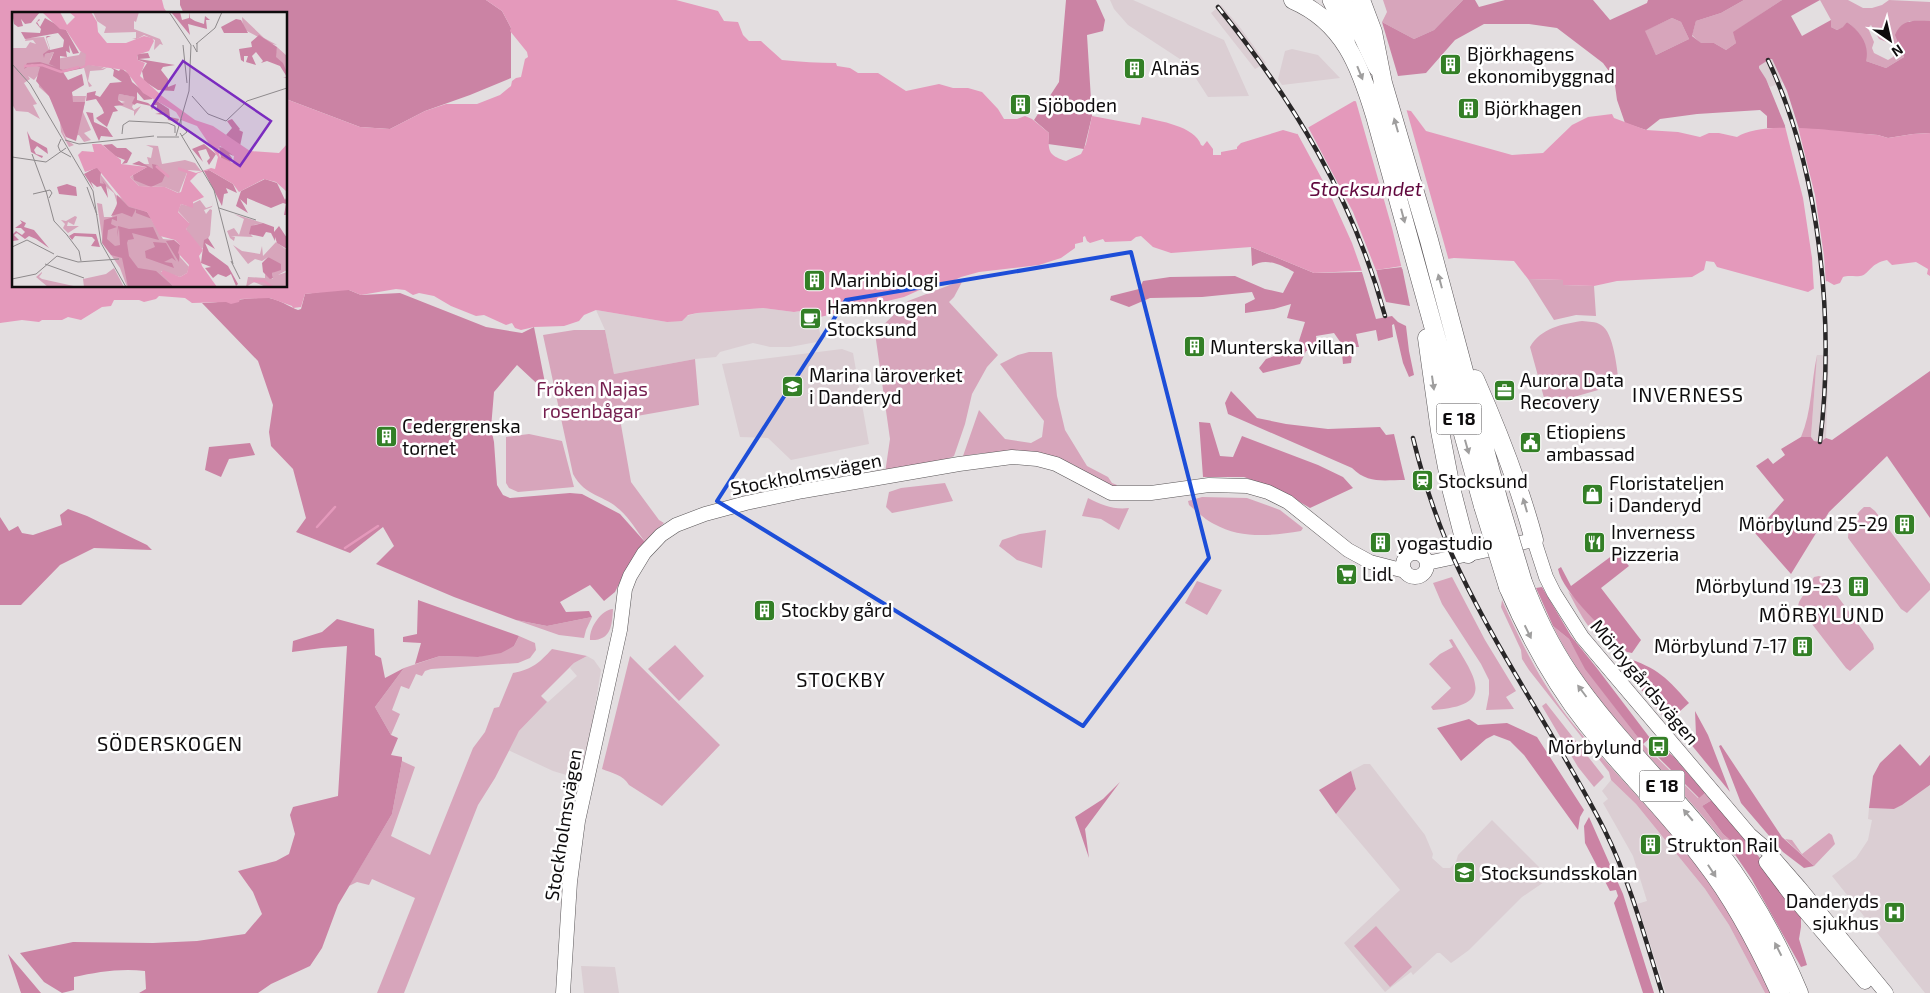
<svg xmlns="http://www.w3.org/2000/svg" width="1930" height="993" viewBox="0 0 1930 993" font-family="'Exo 2',sans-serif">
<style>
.built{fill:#dbced3}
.green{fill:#d7a5bb;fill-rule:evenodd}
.forest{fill:#cb83a4;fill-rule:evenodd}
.water{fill:#e499bb}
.pier{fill:#e3dee0}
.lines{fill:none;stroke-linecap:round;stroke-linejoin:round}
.stream{stroke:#e499bb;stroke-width:2.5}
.secondary-casing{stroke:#5a5658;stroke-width:15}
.primary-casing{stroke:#5a5658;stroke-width:16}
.highway-casing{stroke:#5a5658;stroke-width:19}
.secondary{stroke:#fff;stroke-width:14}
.primary{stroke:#fff;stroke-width:15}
.highway{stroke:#fff;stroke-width:18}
.rail-casing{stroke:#292728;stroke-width:4.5}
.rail{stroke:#fff;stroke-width:2.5;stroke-dasharray:8;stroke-linecap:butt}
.highway-bridge-casing{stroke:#5a5658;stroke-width:19;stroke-linecap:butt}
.highway-bridge{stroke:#fff;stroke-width:18}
.oneway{fill:#9f9e9e}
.marked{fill:none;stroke:#1d4ed8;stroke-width:4;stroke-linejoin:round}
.labels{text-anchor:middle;stroke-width:5;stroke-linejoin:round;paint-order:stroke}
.shield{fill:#fff;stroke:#565556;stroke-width:1}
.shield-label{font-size:18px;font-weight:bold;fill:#0e0c0d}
.poi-label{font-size:19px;fill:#0e0c0d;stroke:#fff;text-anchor:start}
.park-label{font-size:19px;fill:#741e4e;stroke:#fff}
.street-label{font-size:19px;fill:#0e0c0d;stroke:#fff}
.water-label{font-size:20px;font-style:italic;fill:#61083e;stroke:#fff}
.neighbourhood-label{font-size:20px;letter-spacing:1px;fill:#0e0c0d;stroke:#fff}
.inset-river{fill:none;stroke:#e499bb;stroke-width:2.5}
.inset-road{fill:none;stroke:#8e8a8c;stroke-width:1}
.view{fill:#7b2cbf;fill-opacity:0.15;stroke:#7b2cbf;stroke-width:2.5}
.inset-edge{fill:none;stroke:#0e0c0d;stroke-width:2.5}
</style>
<rect width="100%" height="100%" fill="#e3dee0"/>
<path class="built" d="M1110 0H1133L1224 40 1249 96 1208 97 1186 63 1128 25 1114 9Z
M1221 5 1239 26 1266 63 1255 69 1211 13Z
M1292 49 1318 55 1340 78 1282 85 1278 79 1285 51Z
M1770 59H1772L1783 82 1770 87 1759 68V66Z
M763 308 794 312 814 309 822 341 790 347H770L753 343 720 352 716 357 695 359 614 374 605 330 596 310 667 322 697 313Z
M842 349 853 353 869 444 791 460 768 438 740 437 722 364Z
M1817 355H1829L1826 438 1820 442 1814 441 1811 437Z
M587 656 594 660 601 670 583 780 553 771 508 750 519 731 547 702 541 696 548 702 577 676 570 668 574 663Z
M1364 764H1370L1425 835 1433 854 1432 858 1443 868H1450L1456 862 1458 855 1492 820 1550 878 1522 897 1469 950 1454 961 1451 963 1440 953H1437L1413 975 1411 972 1385 992 1344 943 1400 890 1336 814 1356 789 1351 771Z
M1611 780 1636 804 1705 889 1729 925 1765 993H1666L1637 904 1647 901 1633 856 1603 803 1608 799 1602 791Z
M1930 785V993H1925L1832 876 1856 858 1868 840 1872 820 1868 819 1869 808 1894 809 1902 805Z
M581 966 615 967 619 993H584Z"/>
<path class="green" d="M1383 0H1463L1434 30 1414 39 1382 22 1387 12Z
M1744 0H1782L1734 32 1736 43 1726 50 1714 43H1700L1692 35 1696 21 1721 13Z
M1820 0H1848L1863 8H1872L1882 5 1889 0 1930 2V21H1909L1898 42 1904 57 1886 68 1866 61C1863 43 1864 34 1847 22L1844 27 1837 30 1831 27V20ZM1871 25 1879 39 1892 44 1895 49 1893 57 1888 60 1874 53 1872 48 1874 42 1868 28Z
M1672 18 1681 22 1689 39 1656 55 1644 31Z
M1528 279 1563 280V285L1594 286 1596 316 1576 315 1554 320Z
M963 280 954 297 949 302 998 355 987 367 972 394 965 424 954 456 943 461 885 473 890 439 876 340V332L908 301Z
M1582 321C1589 322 1595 321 1601 325 1614 332 1617 370 1619 384L1546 405 1530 347C1541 328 1562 324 1582 321Z
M574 330H605L614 374 695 359 699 405 620 419 631 482 659 520 664 523 645 542C637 531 630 519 620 510 605 495 585 497 573 474L543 335Z
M1029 352H1052L1057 396 1065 430 1087 466 1108 477 1112 483 1117 485 1115 487 1090 475 1074 465 1039 452 983 453 963 456 979 410 1005 439 1031 443 1042 437 1044 421 1000 364 1018 355Z
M1817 355 1811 437H1801C1812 411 1811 383 1817 355Z
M529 434 562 441 574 487 518 492 509 488 506 483V437Z
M945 483 953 501 892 513 886 507 889 492 901 488Z
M1202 497 1247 498 1280 510 1303 528 1301 531C1271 536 1241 539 1214 524 1205 520 1197 511 1189 505L1188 501Z
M1088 498C1102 505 1114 510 1129 508L1119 530 1101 519 1082 516Z
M1864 507H1870L1875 511 1930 584V590L1907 613 1901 609 1848 538C1848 528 1856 513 1864 507Z
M1046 530 1042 568 1017 560 999 546 1002 540 1020 534Z
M1819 576 1824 578 1873 644 1874 649 1850 671 1846 668 1798 606 1799 602 1814 577Z
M1452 577 1485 640 1516 691 1506 697 1514 709 1486 710 1489 694V680L1481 664 1442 604 1433 583Z
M1197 581 1222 590 1207 615 1185 603Z
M1568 591 1627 652C1621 650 1614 649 1608 646 1590 634 1578 610 1568 591Z
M1502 600C1522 645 1543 687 1574 725 1614 773 1658 816 1697 865 1728 904 1750 948 1771 993H1765L1729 925 1705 889 1636 804 1611 780 1609 772 1529 670 1522 659 1521 650 1501 607Z
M613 609C612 626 611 641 590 640 589 628 601 610 613 609Z
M592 617 586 630 584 638 559 635 516 620 547 626Z
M1553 626 1569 639 1586 669 1643 744 1698 798 1705 793 1712 800 1702 806 1723 834 1737 846 1736 856 1733 855 1735 852 1727 841H1723C1667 769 1593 709 1553 626Z
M519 636 535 643 536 650 530 658 518 663 431 669 425 671 422 676 416 674 409 689 401 686 392 710 400 714 391 735 375 707 404 668 440 656 478 657 514 646Z
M1452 639C1475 677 1498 706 1433 710L1431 707 1451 688 1429 664 1440 654 1453 647 1449 640Z
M675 645 704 676 679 701 648 669Z
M552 649 587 656 574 663 541 696 547 702 519 731 495 778 478 805 404 993H377L415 898 372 879 369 885 357 882 349 886 392 814 402 761 415 767 391 836 430 855 473 748 485 732 494 708 499 707 513 673C533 669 539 663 552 649Z
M630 656 720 745 662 806 629 785C623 775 612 773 602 769Z
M1546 703 1604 777 1594 787 1578 767 1542 706Z
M1829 833 1832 835 1835 844 1814 866 1785 839 1792 840 1802 854Z
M1376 926 1412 967 1390 987 1354 946Z"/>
<path class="forest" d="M180 0H486L502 11 511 28V78L470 95 425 111 390 129 360 127 286 99V14H184L180 5Z
M1066 0H1096L1105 20 1103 31 1087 35 1092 116 1084 149 1048 144 1049 133 1034 120 1059 82Z
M1463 0H1475L1479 7 1505 0H1593L1610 20 1647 3 1648 0H1744L1721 13 1696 21 1692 36 1701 43H1714L1726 50 1736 43 1733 32 1782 0H1820L1791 16 1802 36 1831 20V27L1837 30 1843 27 1847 22C1860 31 1870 45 1866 61L1886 68 1904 57 1895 35C1902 18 1914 21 1930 21V133L1913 134 1888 138 1878 135 1799 129 1787 91 1772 59H1770L1759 66V68L1766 79 1786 128H1767V116L1760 110 1697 114 1660 119 1646 130 1625 123 1617 100 1614 78 1603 63 1557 28 1529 24H1484L1455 40 1426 73 1398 76 1382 22 1414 39 1434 30ZM1672 18 1681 22 1689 39 1656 55 1645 31Z
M1251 247 1314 273 1362 272 1376 319 1392 316 1398 322 1406 326 1409 351 1414 375 1409 377 1403 363 1394 324 1392 325 1393 337 1378 341 1376 330 1356 334 1359 347H1353L1351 363 1343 364 1341 343 1334 333 1316 336 1318 349 1306 351 1300 364 1263 373 1259 368 1266 359 1286 352 1298 344 1305 322 1287 318 1291 304 1274 309 1245 313V304L1255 299 1252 292 1202 297 1150 298 1129 307 1110 300 1111 296 1139 289 1143 281 1170 277 1235 276 1265 289 1283 293 1294 272C1281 265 1266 257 1252 266Z
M1402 267 1410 306 1386 302 1376 270Z
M335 290H349L361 295 400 293 486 327 522 333 534 327 547 393 517 365 494 392 491 428 494 442 497 485 503 495 510 498 570 493 582 494 620 514 645 542 627 568 615 592 604 601 590 585 560 602 566 612 589 611 592 617 547 626 516 620 454 597 376 564 394 546 383 527 350 553 296 532 306 518 293 469 271 446 269 432 273 405 258 361 202 303C225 303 246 297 269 298 278 299 290 307 298 310L301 309 305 294Z
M1930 371V518L1887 456 1829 512 1791 574 1755 533 1784 500 1756 466 1768 458 1773 464 1785 455 1781 449 1801 437H1811L1814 441 1820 442 1826 438 1832 440Z
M1231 391 1257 418 1286 424 1328 429 1380 427 1386 435 1394 434 1405 480C1383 480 1368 484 1352 468L1228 414 1225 403Z
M1199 422 1210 423 1220 456 1233 457 1242 436 1318 465 1343 477 1353 488 1310 508 1281 491 1244 477H1203Z
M250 443 255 455 229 459 221 477 205 470 209 447Z
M68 509 87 516 147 545 152 550 94 548 60 565 21 605H0V517L9 531 18 526 22 533 33 535 62 525 60 515Z
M1617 552 1629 566 1601 588 1641 640 1632 653 1627 652C1608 633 1563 594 1558 569L1561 567 1571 586Z
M1542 587 1571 636 1596 667 1650 738 1643 744 1585 669 1569 639 1553 626 1536 588Z
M418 600 519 636 514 646 501 653 478 657 440 656 415 664 421 643 403 642V637L417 634Z
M337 619 374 629 375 655 381 658 385 678 404 668 375 707 391 735 398 738 391 755 402 757V761L392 814 338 905 322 948 310 966 271 984 258 993H139L146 989 145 971C121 968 97 972 74 977V990L62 993 44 982 20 953 73 942 153 943 197 941 245 934 262 914 253 892 238 871 276 861 289 854 295 834 290 815 293 807 338 796 347 646 322 648 292 652 293 641 322 632Z
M1618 655C1655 667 1663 673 1689 703L1668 722 1615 658Z
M1695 711 1708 735 1730 792 1685 737 1696 735Z
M1469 719 1478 725 1507 723 1537 737 1584 810 1580 817 1578 830 1524 755 1510 741 1494 735 1486 739 1461 761 1437 728Z
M1900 744 1920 766 1930 755V785L1902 805 1894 809 1869 808 1873 776 1880 763Z
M1721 745 1782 837 1814 866 1804 868 1783 852 1741 803 1719 746Z
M1660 746 1673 756 1705 793 1699 798 1652 751Z
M1351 771 1356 789 1336 814 1319 790Z
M1120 782 1085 829 1089 858 1075 817 1103 799Z
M1712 800 1764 863 1801 913V927L1799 939 1807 965 1801 967 1751 878 1736 856 1737 846 1723 834 1702 806Z
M1589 817 1623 894 1654 993H1643L1614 903 1618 896 1616 890 1610 891 1585 843 1584 826Z
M8 954 41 993H21Z"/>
<path class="water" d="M0 0H162L164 8 168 14H14V286H286V99L360 127 390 129 425 111 446 104H477L500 95 511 86 512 81 516 78 521 77 525 59 528 57 527 52 510 31 511 28 502 11 486 0H676L718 11 724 21 738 22 743 35 749 41H761L782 60C801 62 818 63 836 63L837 66 850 68 858 73H878L906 91 939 84 953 88H968L982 92 998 109 1004 119H1017L1025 116 1032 119 1049 133C1048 151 1048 155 1066 161L1081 154 1086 144 1092 116 1140 125 1142 117C1159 121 1195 126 1201 145L1203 146 1207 141 1213 149V155H1221V152L1237 149V147L1241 143 1283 130 1297 134 1354 101 1411 111 1426 131 1512 155 1543 153 1572 125 1588 117 1612 114 1614 118 1646 130 1678 132 1700 137 1709 133H1719L1737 137C1765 119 1843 132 1878 135L1888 138 1913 134 1930 133V276L1927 274 1928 269 1916 262 1892 265 1887 260C1870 263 1869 275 1860 276 1854 277 1849 275 1843 277L1840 283 1834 285 1827 281 1808 292 1717 267 1714 262 1706 261 1704 270 1692 277 1617 281 1594 286 1563 285V280L1528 279 1514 261 1454 258 1376 270 1314 273 1251 247 1171 253 1153 247 1141 236 1136 237 1131 241 1105 242 1103 239 1090 243 1087 241 1085 236 1083 237V242L1075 244V248L1061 258 1039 265 979 272 961 277 945 285 924 288 904 297 816 318 813 309 794 312 763 308 697 313 688 315 682 321 667 322 596 310 584 315 579 321 564 326 534 327 521 330 515 328 512 323 506 325 484 315 476 316 451 306 434 296 419 293 413 295 405 290 396 289 361 295 349 290 305 294 301 307 293 308 292 306 270 298 240 299 239 302 231 304 226 302 192 303 185 298 159 296 156 299 144 302 139 300H114L111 306 102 307 81 320 68 317 62 320H42L39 322 22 320 0 323Z"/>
<path class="pier" d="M1355 98 1406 108 1449 261 1402 269 1392 228Z
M1307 125 1353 212 1377 273 1363 274 1352 243 1329 192 1296 131Z
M1785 126 1798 127 1815 195 1824 256 1826 284 1814 291 1812 258 1803 198Z"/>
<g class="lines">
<path class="stream" d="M317 527 335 507
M345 548 378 526"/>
<defs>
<path id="secondary" d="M1403 565a12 12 0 1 1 24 0a12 12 0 1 1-24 0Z
M1427 563 1534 540 1546 577 1554 593 1582 637 1750 835 1764 847 1799 887 1886 993
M1766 862 1790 894 1865 982
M563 993 570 882 578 821 620 630 625 589 630 576 644 553 661 535 676 525 705 514 746 503 803 491 959 464 1012 457 1037 459 1056 464 1111 493H1151L1209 485 1247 486 1268 492 1288 502 1348 550 1370 562 1405 571"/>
<path id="primary" d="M1330 0 1342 25 1348 45
M1344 0 1376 68"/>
<path id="highway" d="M1293 0C1344 22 1360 66 1375 116L1483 506
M1361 0 1373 32 1383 83 1429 240 1499 502
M1427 338 1440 431 1451 488 1468 554
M1475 379C1498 431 1519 484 1534 540
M1523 582C1535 614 1550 645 1569 673 1613 738 1671 790 1718 851 1751 894 1778 943 1799 993
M1508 587C1529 636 1554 682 1587 724 1625 771 1669 813 1705 862 1736 902 1759 947 1780 993"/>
</defs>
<use href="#secondary" class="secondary-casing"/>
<use href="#primary" class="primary-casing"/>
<use href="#highway" class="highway-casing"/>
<use href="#secondary" class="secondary"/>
<use href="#primary" class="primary"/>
<use href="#highway" class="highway"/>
<defs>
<path id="rail" d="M1218 7C1293 100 1354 200 1385 316
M1768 60C1820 170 1835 322 1820 442
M1413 438C1424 483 1439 528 1459 570 1502 660 1559 741 1604 829 1630 881 1645 938 1662 993"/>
</defs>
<use href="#rail" class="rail-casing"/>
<use href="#rail" class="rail"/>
<defs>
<path id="highway-bridge" d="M1499 502 1523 582
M1483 506 1508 587"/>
</defs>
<use href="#highway-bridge" class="highway-bridge-casing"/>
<use href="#highway-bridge" class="highway-bridge"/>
</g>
<defs><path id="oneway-solid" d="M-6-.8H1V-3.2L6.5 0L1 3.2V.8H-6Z" transform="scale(1.25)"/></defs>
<g class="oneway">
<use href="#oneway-solid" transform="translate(1360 73) rotate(68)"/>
<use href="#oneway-solid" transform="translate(1396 125) rotate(-106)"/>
<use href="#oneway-solid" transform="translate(1403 216) rotate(75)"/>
<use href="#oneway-solid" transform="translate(1440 281) rotate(-105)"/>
<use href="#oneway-solid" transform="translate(1433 383) rotate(82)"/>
<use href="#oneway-solid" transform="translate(1467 447) rotate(74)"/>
<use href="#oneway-solid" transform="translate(1525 505) rotate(-106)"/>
<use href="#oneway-solid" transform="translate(1528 632) rotate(64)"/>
<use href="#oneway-solid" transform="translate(1582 691) rotate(-127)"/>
<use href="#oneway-solid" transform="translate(1688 815) rotate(-130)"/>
<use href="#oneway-solid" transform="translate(1712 871) rotate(57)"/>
<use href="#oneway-solid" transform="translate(1778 949) rotate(-117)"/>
</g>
<path class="marked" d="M1131 252 1209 558 1083 726 717 501 846 300Z"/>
<defs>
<symbol id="building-square" viewBox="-11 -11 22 22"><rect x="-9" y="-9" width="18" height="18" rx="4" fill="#337f26" stroke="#fff"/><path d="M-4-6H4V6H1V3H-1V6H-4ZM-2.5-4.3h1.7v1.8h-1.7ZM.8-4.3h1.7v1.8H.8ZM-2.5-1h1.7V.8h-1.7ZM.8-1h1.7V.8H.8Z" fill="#fff"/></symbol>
<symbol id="cafe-square" viewBox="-11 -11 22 22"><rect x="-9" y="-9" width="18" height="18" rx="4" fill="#337f26" stroke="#fff"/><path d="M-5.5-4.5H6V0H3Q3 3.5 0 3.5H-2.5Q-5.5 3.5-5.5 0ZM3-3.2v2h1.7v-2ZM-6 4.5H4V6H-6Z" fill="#fff"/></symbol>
<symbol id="school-square" viewBox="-11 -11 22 22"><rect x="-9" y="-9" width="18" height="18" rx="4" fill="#337f26" stroke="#fff"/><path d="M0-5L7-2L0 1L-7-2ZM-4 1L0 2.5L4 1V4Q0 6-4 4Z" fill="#fff"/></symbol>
<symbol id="office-square" viewBox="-11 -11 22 22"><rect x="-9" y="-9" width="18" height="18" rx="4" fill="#337f26" stroke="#fff"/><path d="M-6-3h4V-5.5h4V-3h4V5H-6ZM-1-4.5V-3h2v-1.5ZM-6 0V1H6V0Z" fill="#fff"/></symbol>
<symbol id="civic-square" viewBox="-11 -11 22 22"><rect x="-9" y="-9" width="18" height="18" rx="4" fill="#337f26" stroke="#fff"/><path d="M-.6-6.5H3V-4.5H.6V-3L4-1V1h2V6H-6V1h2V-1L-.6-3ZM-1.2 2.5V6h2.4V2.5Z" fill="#fff"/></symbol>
<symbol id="station-square" viewBox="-11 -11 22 22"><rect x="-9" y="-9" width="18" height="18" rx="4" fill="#337f26" stroke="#fff"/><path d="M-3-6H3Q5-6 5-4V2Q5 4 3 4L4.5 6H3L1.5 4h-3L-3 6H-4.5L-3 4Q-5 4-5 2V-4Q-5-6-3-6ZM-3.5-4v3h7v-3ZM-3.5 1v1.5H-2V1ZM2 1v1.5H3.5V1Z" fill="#fff"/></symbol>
<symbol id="shop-square" viewBox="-11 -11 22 22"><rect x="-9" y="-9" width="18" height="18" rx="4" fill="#337f26" stroke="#fff"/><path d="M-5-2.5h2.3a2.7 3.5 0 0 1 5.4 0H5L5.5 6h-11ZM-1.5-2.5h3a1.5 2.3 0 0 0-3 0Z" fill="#fff"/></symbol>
<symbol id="restaurant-square" viewBox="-11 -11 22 22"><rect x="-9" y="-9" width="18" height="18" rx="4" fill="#337f26" stroke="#fff"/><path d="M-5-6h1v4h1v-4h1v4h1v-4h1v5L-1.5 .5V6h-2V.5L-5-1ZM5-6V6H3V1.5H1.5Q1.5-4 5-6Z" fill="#fff"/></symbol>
<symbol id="supermarket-square" viewBox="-11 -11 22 22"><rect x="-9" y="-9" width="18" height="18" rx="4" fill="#337f26" stroke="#fff"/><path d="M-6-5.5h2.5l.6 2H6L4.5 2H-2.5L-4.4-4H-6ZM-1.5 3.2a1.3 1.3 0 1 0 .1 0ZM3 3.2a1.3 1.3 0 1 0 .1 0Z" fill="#fff"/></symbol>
<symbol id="bus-square" viewBox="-11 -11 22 22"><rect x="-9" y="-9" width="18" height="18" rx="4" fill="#337f26" stroke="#fff"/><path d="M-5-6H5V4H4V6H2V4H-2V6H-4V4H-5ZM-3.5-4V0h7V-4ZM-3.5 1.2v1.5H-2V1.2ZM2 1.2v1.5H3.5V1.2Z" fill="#fff"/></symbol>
<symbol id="hospital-square" viewBox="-11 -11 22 22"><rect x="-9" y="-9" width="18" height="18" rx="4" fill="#337f26" stroke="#fff"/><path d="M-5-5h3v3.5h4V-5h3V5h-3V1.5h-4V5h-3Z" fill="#fff"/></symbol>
</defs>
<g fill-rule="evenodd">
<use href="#building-square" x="1438" y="52" width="25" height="25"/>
<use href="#building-square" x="1122" y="56" width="25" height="25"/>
<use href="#building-square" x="1008" y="92" width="25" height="25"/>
<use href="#building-square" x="1456" y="96" width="25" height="25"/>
<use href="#building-square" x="802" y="268" width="25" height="25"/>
<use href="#cafe-square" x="798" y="306" width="25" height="25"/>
<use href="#building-square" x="1182" y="334" width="25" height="25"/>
<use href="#school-square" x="780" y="374" width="25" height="25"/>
<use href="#office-square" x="1492" y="378" width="25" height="25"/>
<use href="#building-square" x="374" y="424" width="25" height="25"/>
<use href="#civic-square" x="1518" y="430" width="25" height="25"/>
<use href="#station-square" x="1410" y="468" width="25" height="25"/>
<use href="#shop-square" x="1580" y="482" width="25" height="25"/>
<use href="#building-square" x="1892" y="512" width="25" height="25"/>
<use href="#building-square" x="1368" y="530" width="25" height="25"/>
<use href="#restaurant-square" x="1582" y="530" width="25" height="25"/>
<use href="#supermarket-square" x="1334" y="562" width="25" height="25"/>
<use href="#building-square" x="1846" y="574" width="25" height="25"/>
<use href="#building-square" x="752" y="598" width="25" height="25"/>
<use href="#building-square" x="1790" y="634" width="25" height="25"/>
<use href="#bus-square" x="1646" y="734" width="25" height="25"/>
<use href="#building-square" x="1638" y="832" width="25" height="25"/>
<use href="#school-square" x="1452" y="860" width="25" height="25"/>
<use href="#hospital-square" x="1882" y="900" width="25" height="25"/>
</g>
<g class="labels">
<g class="shield">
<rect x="1436.5" y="403.5" width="45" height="31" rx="4"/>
<rect x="1639.5" y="770.5" width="45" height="31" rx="4"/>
</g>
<g class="shield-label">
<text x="1459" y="425">E 18</text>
<text x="1662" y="792">E 18</text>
</g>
<g class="poi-label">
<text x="1467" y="61">Björkhagens<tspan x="1467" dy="22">ekonomibyggnad</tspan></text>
<text x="1151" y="75">Alnäs</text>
<text x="1037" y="112">Sjöboden</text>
<text x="1484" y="115">Björkhagen</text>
<text x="830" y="287">Marinbiologi</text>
<text x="827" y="314">Hamnkrogen<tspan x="827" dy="22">Stocksund</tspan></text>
<text x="1210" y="354">Munterska villan</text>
<text x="809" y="382">Marina läroverket<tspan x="809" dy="22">i Danderyd</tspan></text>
<text x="1520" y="387">Aurora Data<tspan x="1520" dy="22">Recovery</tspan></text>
<text x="402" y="433">Cedergrenska<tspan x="402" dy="22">tornet</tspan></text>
<text x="1546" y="439">Etiopiens<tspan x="1546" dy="22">ambassad</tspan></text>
<text x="1438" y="488">Stocksund</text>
<text x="1609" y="490">Floristateljen<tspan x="1609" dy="22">i Danderyd</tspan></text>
<text x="1888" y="531" text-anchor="end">Mörbylund 25-29</text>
<text x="1611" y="539">Inverness<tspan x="1611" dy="22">Pizzeria</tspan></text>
<text x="1397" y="550">yogastudio</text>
<text x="1362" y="581">Lidl</text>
<text x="1842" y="593" text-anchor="end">Mörbylund 19-23</text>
<text x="781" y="617">Stockby gård</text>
<text x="1787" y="653" text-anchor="end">Mörbylund 7-17</text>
<text x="1642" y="754" text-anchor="end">Mörbylund</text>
<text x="1667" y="852">Strukton Rail</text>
<text x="1481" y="880">Stocksundsskolan</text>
<text x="1879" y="908" text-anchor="end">Danderyds<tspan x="1879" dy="22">sjukhus</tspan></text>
</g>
<g class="park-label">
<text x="592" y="396">Fröken Najas<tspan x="592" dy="22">rosenbågar</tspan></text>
</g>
<g class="street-label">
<text transform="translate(806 474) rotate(-11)" y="7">Stockholmsvägen</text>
<text transform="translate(1645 682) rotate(50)" y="7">Mörbygårdsvägen</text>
<text transform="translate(563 825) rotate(-81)" y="7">Stockholmsvägen</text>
</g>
<g class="water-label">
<text x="1366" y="196">Stocksundet</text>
</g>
<g class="neighbourhood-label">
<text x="1688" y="402">INVERNESS</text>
<text x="1822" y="622">MÖRBYLUND</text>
<text x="841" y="687">STOCKBY</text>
<text x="170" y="751">SÖDERSKOGEN</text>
</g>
</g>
<g transform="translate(12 12)">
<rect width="275" height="275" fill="#e3dee0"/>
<path d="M81 0H127L124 10 122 9V17L148 27 151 33 148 32 142 38 143 28 132 23 125 27H120L124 26V20L92 21 94 15 85 9ZM230 5 252 26 265 33 256 31 261 40 252 43V28L231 17ZM32 25 37 38 33 42 42 40 38 48 67 43 69 39 74 41 79 53 92 55 89 57 96 55 91 58 78 59 76 69 80 74 77 75 72 56 49 61 61 84H74L71 100 79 118 72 121 79 128 72 130 67 123 54 125 50 119 55 128 62 133 57 135 49 120 48 110 52 114 48 105 37 84 27 75 26 63 22 68 16 64 18 67 12 71 25 92 21 93 28 107 16 100 4 99 0 92V36H14L18 30 24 32 21 28 13 29 14 26ZM265 35 275 44V61L263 45ZM107 82 124 85 120 95 122 98 129 94 122 104V99L105 92 113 90 106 88ZM134 133 146 134 150 152 173 148 183 151 189 159 176 158 167 181 153 175 127 174 118 165 134 157 135 155 129 152H137L135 145 139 146 141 136ZM89 163 104 183 135 200 151 227 162 228 168 245 177 255 175 261 168 265 149 259 162 275H115L108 256 91 231 85 191 90 192 92 205H100L105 191 102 181 96 176 97 181 95 175 88 171ZM188 188 194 196 200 194 201 189 200 195 192 198 194 202 198 197 200 198 198 223 190 237 178 224 174 217 177 211 166 199 169 192 176 194ZM222 202 251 211 242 213 239 223 241 225 219 224 223 225 222 229 218 226 215 219 222 216 227 223 232 207ZM63 204 65 205 62 213 56 210 55 214H67L56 221 51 216 53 212 49 208 54 209ZM264 230 275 238V258L266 263 275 260V275H269L268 269 269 275H254L242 270 234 275 236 265 253 266V262L261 267 260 261 269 256 256 245 250 249 243 247 236 252 221 233 230 239 248 242 250 234 251 244ZM102 256 112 275H72L71 267 94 262ZM30 260V261L27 265 30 267 66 275H36L24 265Z" fill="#d7a5bb"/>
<path d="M0 0H28L19 11 13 12 9 7 11 14 6 15 2 12ZM159 0H168L170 8 177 6 178 0V6L183 9 192 12 193 4 198 8H194L195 17 176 12 178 23ZM33 6 54 18 67 41 61 42 57 33 58 41 54 39 55 45 48 44V57L51 58 66 55 71 56 51 60 56 68 70 62 72 73 60 80 61 90H73L64 129 54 125 37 84 24 69 28 55 20 52 12 57 15 51 28 50 44 55 37 52 42 40 33 42 32 46 31 42 38 37 34 25 35 24H39L34 26 38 38 51 35 52 28 46 21 13 27 9 20 28 21 29 17 24 11 27 7 28 8 25 10 28 15ZM224 7 229 8 236 21H212L209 15ZM247 23 265 35 264 45 271 51 275 61V66H271L275 65 268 54 255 49 249 51 251 49 244 40 240 44 244 53 234 50 236 44H232V50L229 48 227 37 240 35 239 30ZM136 41 138 46 127 47 163 53 151 55 149 58 156 67V75L164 72 162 79 146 78 132 69 130 59 135 51 126 48 125 42ZM98 55 107 59 109 56 117 62 120 70 141 87 132 88 125 80V88L136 91 141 95 140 98 139 94 125 91 122 93 120 91 123 85 107 82 106 88 112 93 102 94 106 99 101 100 95 115 87 109 84 106 92 101 90 96 84 87 74 89 75 81 84 79 83 83 88 85 98 71 110 70 101 64 102 58ZM142 87 157 97 158 105 167 107 166 110 156 108 155 103 143 102 152 100 145 99V93H140ZM74 100 81 101 82 110 95 116 101 125 89 124 87 129ZM220 107 228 117 227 118 231 120 228 134 214 123 220 116 215 109ZM15 119 19 127 35 136 36 142 25 134 22 138 24 142 31 144 30 146 19 140ZM100 132 105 136H114L120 141 115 151 110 152 113 148 103 144 91 133ZM192 132 204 142 197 153 195 149 198 146 194 137 186 139 191 150 180 137ZM207 135 214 136 222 144 217 142 220 146 218 151 209 146ZM127 149 141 157 140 152 145 153 153 163 150 170 139 175 122 168 121 163 135 155 120 152ZM85 155 89 160 88 171 92 172 90 168 94 173 96 186 89 174 85 175 79 170 82 177 72 162ZM197 158 221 172 225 181 214 176 216 181 212 182 210 194 192 159ZM253 167 265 171 273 188 275 184V203H272L274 192 271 191 259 196 235 186V193L228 187 236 201 224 194 229 179ZM55 172 64 175 65 184 47 182 45 175ZM105 183 117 195 135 200 140 207 124 201V197L120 205 110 201 99 204 105 193ZM105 204V209L100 207 99 212 105 215 96 218 95 227 103 234 108 233 107 215 105 225 106 214 117 217 141 215 147 228 120 221 122 227 116 228 115 231 117 244 126 256 144 259 162 275H116L110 246 99 243 90 231 92 208ZM8 208 14 211 12 215 22 218 37 236 24 227 17 224 13 227 5 221 2 223 7 228 1 229 0 223 4 219 10 223 13 220 9 216H3L10 211ZM251 211 262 215V220L267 214 275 226V237L265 231 263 225V229L259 221 254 220 251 225 237 222 239 214ZM62 221 84 222 88 235 79 234 83 228 80 225 63 224 60 228 57 224ZM196 226 203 237 193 231 197 240 216 254 226 272 224 274 219 262 214 265 206 262 201 266 193 256 199 255 189 251 192 228ZM162 228 168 233 167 250 154 229ZM141 230 154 231 164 249 160 246 152 250 160 251 162 256 134 246 133 239 143 235ZM256 245 269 252V258L260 261 261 266 258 267 251 260 250 251Z" fill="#cb83a4"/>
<path d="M30 0H48L55 13 63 5 57 0H79L85 10 86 20 95 31H114L132 24 140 26 142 29 137 39 125 43 126 48 133 51 128 64 150 84 183 108 201 114 238 139 267 141 275 132V180L264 170 252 167 227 180 221 172 197 158 186 161 178 169 192 185 181 190V196L169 192 166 200 178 212 174 217 191 238 187 244 190 254 205 275H162L149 261 151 258 168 265 175 261 177 253 166 241 168 233 163 228 148 224 135 200 116 194 85 156 73 160 66 143 70 139 82 140 80 132H89L109 148V152L135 155 118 165 127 174 153 175 166 181 169 180 175 161 166 158V155L184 161 199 156 203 157 206 145 185 114 169 108 164 100 131 81 113 58 76 53 71 56H66L73 53 74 42 68 39 54 18 48 17ZM208 134 222 144 221 151 208 145 206 138Z" fill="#e499bb" fill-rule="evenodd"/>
<path class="inset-river" d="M12 54 30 53 49 60 67 55M144 154 157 165M241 269H252L260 275"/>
<path class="inset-road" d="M157 0 179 33 177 79 164 124M184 32 203 16 210 0M171 33 175 71M181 33 185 40V31M0 52 18 72 81 179 89 231 114 275M180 84 196 102 214 109 235 89 275 76M169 107V113L175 120 170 124M168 121 202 178 221 252M110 122 111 113 117 109 156 111 163 114V121M145 125H167M49 127 46 134 48 139 59 145M53 128 67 132 142 124M20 142 34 180M0 145 34 150 54 136M75 175 85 203M34 179 42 209 56 224M21 182 38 178 40 181 37 186M207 196 244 208M55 223 67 239 69 249M0 235 15 228 42 242M219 249 228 267M33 252 72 266M0 267 24 262 45 244 66 250 107 247"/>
<path class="view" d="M171 49 259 109 228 154 140 94Z"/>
<rect width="275" height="275" class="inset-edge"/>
</g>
<g transform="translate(1890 40) rotate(146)" stroke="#ffffff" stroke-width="4" paint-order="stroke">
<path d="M0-4L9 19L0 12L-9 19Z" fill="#0e0c0d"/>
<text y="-8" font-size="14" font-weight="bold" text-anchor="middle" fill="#0e0c0d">N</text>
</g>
</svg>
